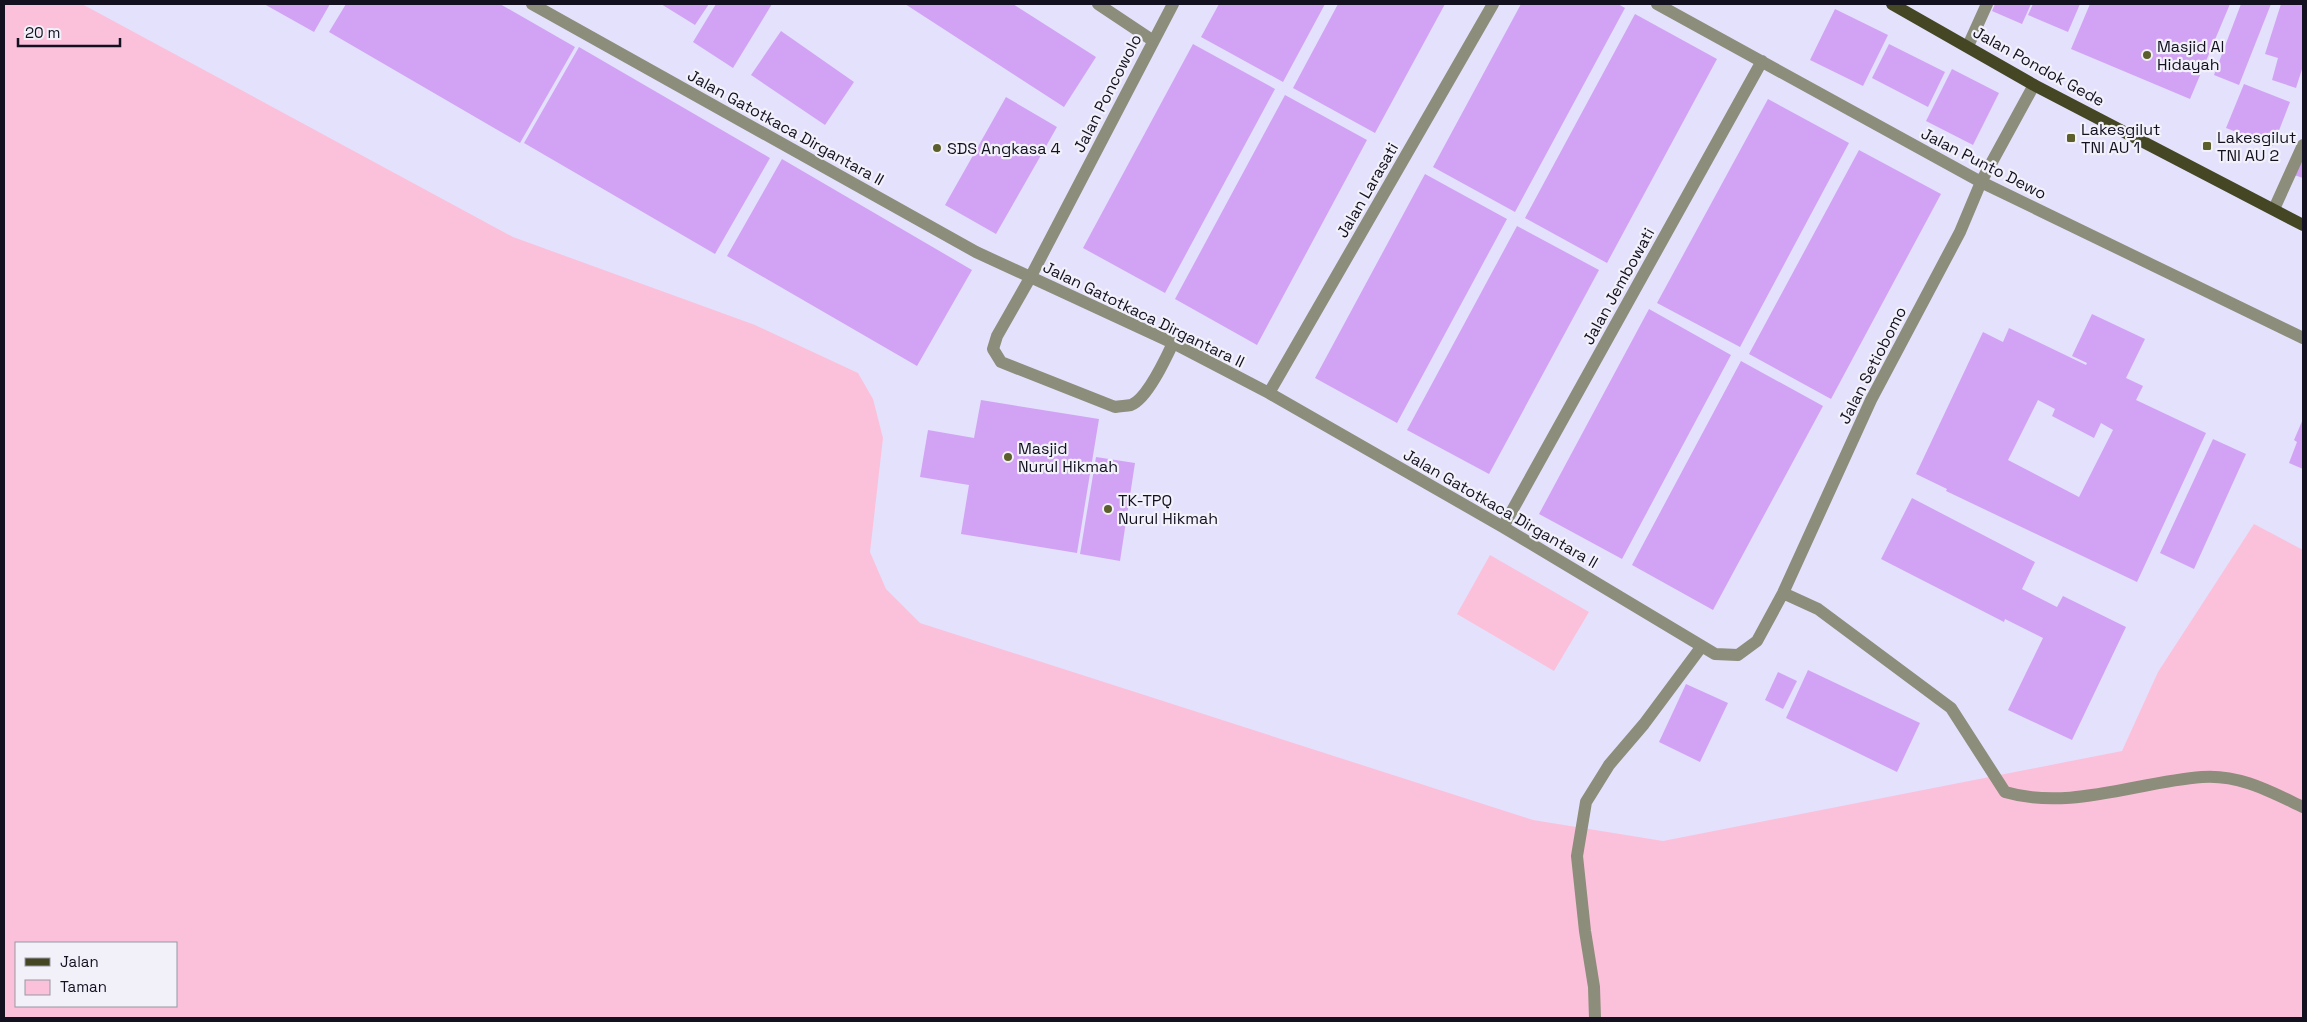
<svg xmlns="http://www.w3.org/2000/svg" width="2307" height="1022" viewBox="0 0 2307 1022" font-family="'Space Grotesk',sans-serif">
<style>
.green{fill:#fbc1db;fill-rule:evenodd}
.building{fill:#d2a3f4;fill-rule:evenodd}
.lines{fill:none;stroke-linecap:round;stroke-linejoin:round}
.minor{stroke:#8c8d7a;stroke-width:12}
.major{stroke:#454724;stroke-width:12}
.poi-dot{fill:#5c5e2b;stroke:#f2f1fa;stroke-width:2}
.labels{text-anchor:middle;stroke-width:4.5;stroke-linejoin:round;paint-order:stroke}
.poi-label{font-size:16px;fill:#131120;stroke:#f2f1fa;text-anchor:start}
.street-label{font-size:16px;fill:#131120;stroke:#f2f1fa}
</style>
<rect width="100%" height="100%" fill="#e4e1fd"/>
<path class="green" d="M4 4H82L513 237 755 325 858 373 873 399 883 438 870 552 886 589 920 623 1533 820 1663 841 2122 751 2158 672 2254 524 2303 550V1018H4ZM16 943H176V1006H16Z
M1490 555 1589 612 1554 671 1457 614Z"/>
<path class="building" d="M264 4H330L314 32Z
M346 4H500L575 47 520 143 329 32Z
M661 4H709L695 25Z
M716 4H772L733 68 693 42Z
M905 4H1013L1096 57 1064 107Z
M1219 4H1325L1283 82 1201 37Z
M1338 4H1445L1375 133 1293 88Z
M1521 4H1618L1625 8 1515 212 1433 167Z
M1995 4H2031L2022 24 1992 11Z
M2033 4H2080L2068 32 2028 15Z
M2090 4H2230L2190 99 2071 49Z
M2241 4H2271L2239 85 2214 75Z
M2281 4H2303V66L2296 88 2272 80 2278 58 2265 54Z
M1835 9 1888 35 1863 86 1810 60Z
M1635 14 1717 59 1607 263 1525 218Z
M781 31 854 82 825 125 751 75Z
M1193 44 1275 89 1165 293 1083 248Z
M1889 44 1945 72 1928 107 1872 78Z
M579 47 770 158 715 254 524 143Z
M1952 69 1999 93 1973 145 1926 121Z
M2244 84 2290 102 2273 146 2226 128Z
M1285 95 1367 140 1257 345 1175 299Z
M1006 97 1057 127 996 234 945 205Z
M1768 99 1849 143 1740 347 1657 303Z
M1859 150 1941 194 1831 399 1749 354Z
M2303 153V178L2294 175Z
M782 159 972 270 917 366 727 256Z
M1425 174 1507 219 1397 423 1315 378Z
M1517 226 1599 270 1489 474 1407 430Z
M1649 309 1731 355 1622 559 1539 514Z
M2092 314 2145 339 2126 378 2143 386 2136 400 2206 433 2137 582 1946 491 1947 489 1916 474 1983 332 2003 342 2009 328 2086 365 2087 363 2072 356ZM2038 400 2055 409 2052 416 2094 438 2101 423 2113 430 2079 497 2008 460Z
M1741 361 1823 406 1713 610 1632 565Z
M981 400 1099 419 1077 553 961 534 969 485 920 477 928 430 974 438Z
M2303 419V469L2289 463 2297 442 2294 440Z
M2213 439 2246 454 2194 569 2160 553Z
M1096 457 1135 463 1120 561 1080 554Z
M1912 498 2035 562 2022 589 2057 607 2063 596 2126 627 2072 740 2008 710 2043 638 2005 619 2004 622 1881 559Z
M1808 670 1920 723 1897 772 1786 718Z
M1778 672 1797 681 1783 709 1765 700Z
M1686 684 1728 703 1700 762 1659 742Z"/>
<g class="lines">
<path class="minor" d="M532 4 976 252 1173 343 1269 393 1503 527 1715 654 1738 655 1757 641 1783 593 1871 400 1960 232 1981 182 2034 85
M1098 4 1152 40
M1657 4 1981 182 2303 338
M1968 46 1987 4
M2274 209 2303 145
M1173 343C1166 358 1147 399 1131 405 1126 406 1120 406 1115 407L1001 362 993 349 997 336 1030 278 1173 4
M1269 393 1493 4
M1503 527 1762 61
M1783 593 1818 609 1951 708 2005 792C2069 811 2137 782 2202 777 2239 774 2271 792 2303 807
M1595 1018 1594 987 1585 931 1577 856 1586 802 1609 765 1644 724 1702 646"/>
<path class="major" d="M1892 4 2034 85 2303 225"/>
</g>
<g class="poi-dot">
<circle cx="2147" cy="55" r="5"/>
<rect x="2066" y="133" width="10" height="10" rx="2.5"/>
<rect x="2202" y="141" width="10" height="10" rx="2.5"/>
<circle cx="937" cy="148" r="5"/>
<circle cx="1008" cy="457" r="5"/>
<circle cx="1108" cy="509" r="5"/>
</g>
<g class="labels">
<g class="poi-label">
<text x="2157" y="52">Masjid Al<tspan x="2157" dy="18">Hidayah</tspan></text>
<text x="2081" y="135">Lakesgilut<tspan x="2081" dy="18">TNI AU 1</tspan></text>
<text x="2217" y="143">Lakesgilut<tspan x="2217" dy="18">TNI AU 2</tspan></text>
<text x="947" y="154">SDS Angkasa 4</text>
<text x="1018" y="454">Masjid<tspan x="1018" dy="18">Nurul Hikmah</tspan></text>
<text x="1118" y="506">TK-TPQ<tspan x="1118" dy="18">Nurul Hikmah</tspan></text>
</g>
<g class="street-label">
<text transform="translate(2039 66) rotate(29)" y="6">Jalan Pondok Gede</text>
<text transform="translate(1107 93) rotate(-63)" y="6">Jalan Poncowolo</text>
<text transform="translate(786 127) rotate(29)" y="6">Jalan Gatotkaca Dirgantara II</text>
<text transform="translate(1984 163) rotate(27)" y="6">Jalan Punto Dewo</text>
<text transform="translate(1367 190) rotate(-60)" y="6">Jalan Larasati</text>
<text transform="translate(1618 286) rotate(-61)" y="6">Jalan Jembowati</text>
<text transform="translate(1144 314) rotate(26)" y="6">Jalan Gatotkaca Dirgantara II</text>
<text transform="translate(1872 365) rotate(-63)" y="6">Jalan Setiobomo</text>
<text transform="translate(1501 508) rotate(30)" y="6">Jalan Gatotkaca Dirgantara II</text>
</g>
</g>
<rect width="2307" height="1022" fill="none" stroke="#131120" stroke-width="10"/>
<rect x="15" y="942" width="162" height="65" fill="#f2f1fa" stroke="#9997a3"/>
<rect x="25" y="958" width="25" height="8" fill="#454724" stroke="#9997a3"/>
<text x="60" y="967" font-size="15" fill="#131120">Jalan</text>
<rect x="25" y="980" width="25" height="15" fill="#fbc1db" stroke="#9997a3"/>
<text x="60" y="992" font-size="15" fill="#131120">Taman</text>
<path d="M18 38v8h102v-8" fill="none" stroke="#131120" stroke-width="2.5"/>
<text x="25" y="38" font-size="15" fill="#131120" stroke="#f2f1fa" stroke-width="4" paint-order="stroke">20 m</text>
</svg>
